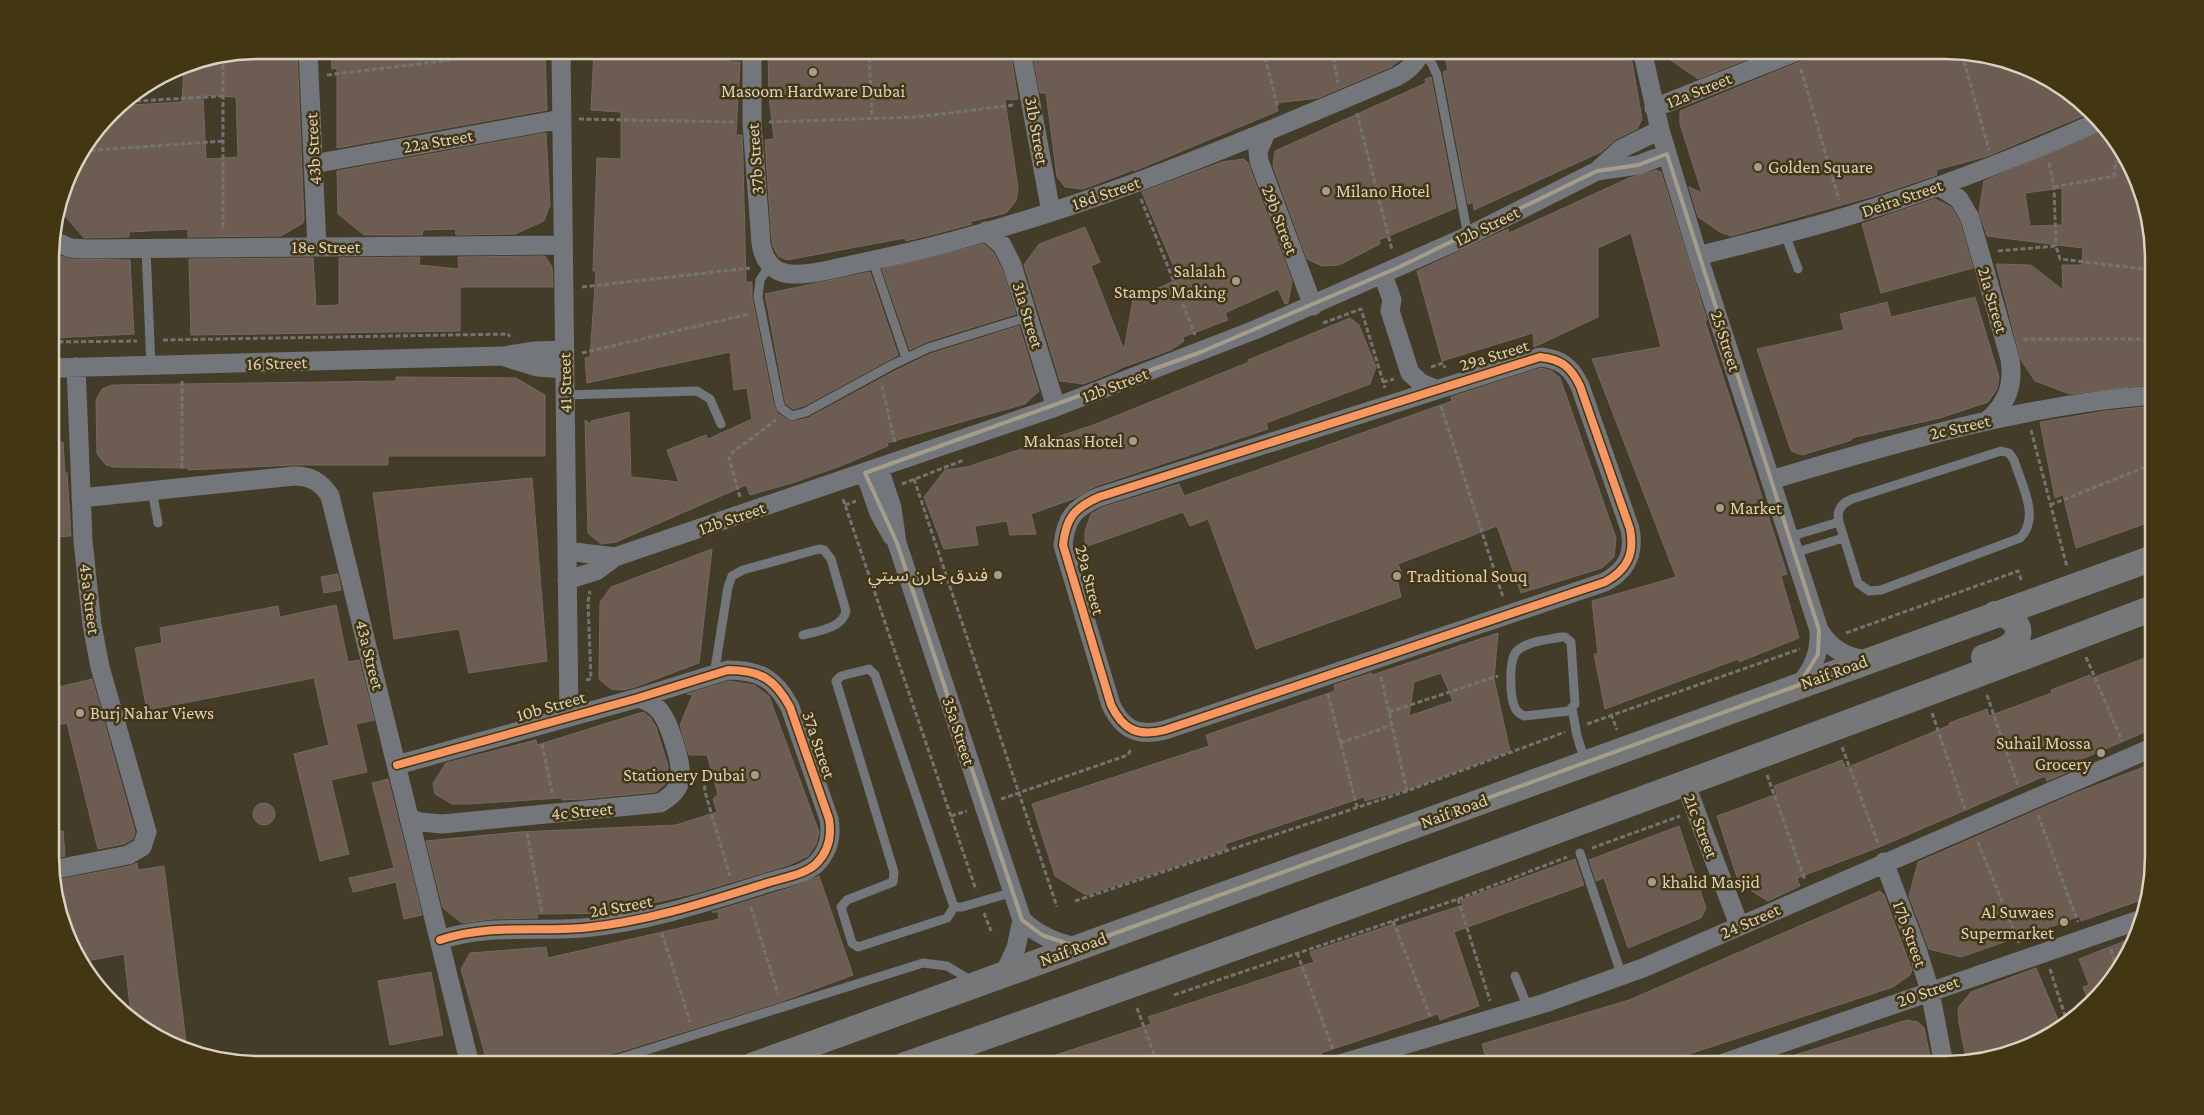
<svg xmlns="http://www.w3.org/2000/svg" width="2204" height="1115" viewBox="0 0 2204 1115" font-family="'Crimson Pro','Noto Sans Arabic',serif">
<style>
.building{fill:#6c5c52;stroke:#74695f;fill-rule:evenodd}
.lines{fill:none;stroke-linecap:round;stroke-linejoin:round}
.path{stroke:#747371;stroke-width:3;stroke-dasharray:5 2.5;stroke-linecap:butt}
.lane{stroke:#73767a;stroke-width:9}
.street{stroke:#73767a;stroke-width:19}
.secondary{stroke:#757778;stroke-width:26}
.cycleway-casing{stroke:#433613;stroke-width:11}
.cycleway{stroke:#f99763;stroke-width:8}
.marked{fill:none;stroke:#a59d8a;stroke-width:4;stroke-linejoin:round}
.poi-dot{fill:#a59d8a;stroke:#433613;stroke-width:2}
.labels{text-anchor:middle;stroke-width:5;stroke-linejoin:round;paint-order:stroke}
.street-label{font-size:18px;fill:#dad1bf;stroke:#433613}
.poi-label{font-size:18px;fill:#dad1bf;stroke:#433613;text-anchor:start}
.rim{fill:none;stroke:#dad1bf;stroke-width:2.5}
</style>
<rect width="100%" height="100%" fill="#433c29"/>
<path class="building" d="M258 50H297L304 219 303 223 281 236 188 237V229L129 232V237L84 238 60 210 72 166 121 102 131 95V105L182 102 184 65ZM203 95 236 97 238 157 206 159Z
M331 50H486L487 59 545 52 547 110 337 148V68L332 69Z
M594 50H731L730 62H740L736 135H742L743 159 746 282H752V298L773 402 777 413 791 422 808 418 895 371 930 354 1019 326 1039 391 1025 404 887 443 888 446 843 465 792 483 750 495 746 485 616 542 601 544 588 533 585 420 591 424V421L629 412 631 477 679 482 667 450 706 435 708 439 752 419 747 388 734 390 730 352 587 383 585 358 590 357 596 271H593L597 158 621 159V112L591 110Z
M768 50H1010L1018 99 1005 100 1018 188 1016 201 1006 213 969 222 972 224 927 236 906 241 905 238 787 260 778 256 773 246 771 231 765 140 774 139 769 96Z
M1032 50H1409L1403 58 1391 67 1318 98 1276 103 1278 111 1134 171 1133 170 1083 189 1065 187 1057 177 1046 93H1040Z
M1443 50H1630L1642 119 1637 129 1616 139 1601 152 1474 210 1473 202 1468 204 1443 72 1448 70Z
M1656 50H1770L1698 79Z
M1811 50H1813L1814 55 1830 50H1946L2038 71 2083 102 2092 112 1988 156 1936 170 1937 175 1874 196 1731 236 1720 232 1698 217 1689 187 1702 193 1680 124V111L1804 60 1809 57Z
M1431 77 1456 208 1379 240 1380 244 1339 265 1322 266 1307 259 1273 166 1275 151 1426 83 1425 79Z
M2107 129 2119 142 2152 231 2153 384 2070 394 2035 381 2021 360 1996 264 2031 265 2063 290 2062 265H2082L2083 248 1987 236 1979 211 1984 181ZM2062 188V225L2030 226 2025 193Z
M546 133 550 205 544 221 515 234 456 235 455 229 423 230 422 235H364L338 214 337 171Z
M1244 159 1248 163 1292 281 1288 303 1285 304 1278 289 1225 313 1228 320 1183 337 1184 341 1171 350 1121 368 1114 372 1083 384 1060 381 1024 265 1039 244 1085 227 1100 262 1091 266 1124 350 1133 299 1179 279 1142 192 1222 162Z
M1656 170 1661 172 1707 320 1705 321 1787 574 1781 576 1799 638 1739 662 1738 659 1605 709 1594 654H1598L1592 601 1676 577 1592 359 1661 347 1631 233 1598 248V317L1534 347 1533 333 1442 361 1417 271 1508 229 1509 233 1629 178Z
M1935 199 1951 207 1960 222 1973 268 1881 293 1862 224Z
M984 244 993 252 1002 269 1016 314 926 342 910 350 882 269Z
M50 252 69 259 130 260 134 334 51 338Z
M545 256 552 267 553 287H460V331L191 335 189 259 313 258 316 306 339 305V258L420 257 419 265 459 269 458 257Z
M870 272 898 355 804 406 793 409 786 404 785 400 765 294Z
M1975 297 1999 377 1997 389 1988 402 1940 418 1851 438 1852 440 1802 455 1791 451 1757 349 1844 330 1840 314 1887 302 1891 317Z
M1350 318 1359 325 1376 367 1370 384 1266 423 1268 429 1096 486 1073 499 1031 514 1036 534 1010 535 1007 521 975 526 978 545 944 549 924 497 945 470 967 467 1096 424 1249 362 1248 360Z
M1541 368 1552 371 1560 378 1616 538 1614 557 1602 568 1521 593 1497 526 1398 564 1403 576 1397 579 1401 597 1256 649 1208 519 1190 526 1183 512 1085 547V531L1091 514 1103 507 1179 484 1184 496 1452 401 1451 397Z
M396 377 516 378 545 395V456H388V465H293L188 470V468L113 467 106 465 97 454 96 400 102 389 112 385 396 381Z
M2153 406V521L2076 548 2063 495 2055 498 2040 422 2106 411Z
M51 442H63L65 473H67L71 536 51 537Z
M532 478 547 661 469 673 459 629 394 639 373 493Z
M712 549 699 663 635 687 624 690 611 689 599 679 600 602 611 587Z
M338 574 341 590 324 593 321 577Z
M336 605 348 662 359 660 374 720 356 724 367 772 331 780 349 854 320 861 294 754 329 745 314 678 147 710 135 648 162 643 160 628 278 606 280 617Z
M1498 633 1494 679 1510 751 1412 788 1365 801 1364 797 1225 844 1227 849 1086 895 1055 876 1032 804 1209 746 1206 735 1335 691 1334 685 1371 673 1372 675ZM1441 673 1453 701 1409 716 1414 682Z
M2153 655 2154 728 2066 766 2068 772 2047 781 2045 776 1877 848 1797 878 1800 886 1768 901 1753 892 1737 877 1717 816 1777 794 1774 786 1842 760 1846 768 1950 725 1949 723 1987 709 1989 716 2052 693 2051 690 2090 675 2092 678Z
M92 679 135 832 133 839 124 844 98 849 67 723 51 726V689Z
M729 681 754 685 769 696 819 832 816 844 808 856 789 865 696 893 611 913 537 914 538 918 492 919 462 923 443 908 426 841 519 832 676 825 717 812 713 799 718 794 707 755H689L680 725 692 696 695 695 687 694Z
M643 712 650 717 656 727 668 766 667 782 656 792 584 799 562 800 561 798 468 804H452L435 794 433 783 446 763 536 740 537 745Z
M2154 763V857L2144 899 2081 921 2079 916 2028 936 2027 934 1961 957 1929 949 1909 896 1918 862 2076 793Z
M388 779 422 915 404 919 396 882 353 892 349 878 394 868 372 783Z
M253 814a11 11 0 1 1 22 0a11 11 0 1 1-22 0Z
M1679 826 1706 908 1701 918 1628 948 1604 878 1596 881 1589 860Z
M63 831 65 856 52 859V832Z
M1575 859 1584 885 1454 932 1479 1006 1440 1020 1438 1014 1321 1053 1322 1056 1294 1065H1034V1062L1151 1024 1148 1017 1314 962 1310 952 1394 924 1395 927 1463 905 1461 900Z
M137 863 138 870 164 866 187 1049 166 1044 131 1015 124 954 81 962 66 936 52 881 130 866Z
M819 876 853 975 780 1002 619 1052 564 1065H488L461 969 470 953 546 947 548 958 719 919 718 912H712L796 886Z
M1880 891 1884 895 1912 970 1910 975 1893 987 1656 1065H1488L1482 1044 1629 1000Z
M2135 937 2133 949 2102 994 2090 1005 2083 987 2089 985 2079 959Z
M2036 968 2062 1029 2013 1054 1967 1063 1959 1023 1958 1008 1971 992Z
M431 972 443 1035 390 1045 378 981Z
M1907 1020 1918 1022 1924 1028 1932 1065H1777L1776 1061Z"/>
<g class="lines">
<path class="path" d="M869 50 872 117
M1263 50 1278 108
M1332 50 1338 83
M1962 54 1989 150
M223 57V230
M1964 59 1972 56
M1801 69 1839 200
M327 75 535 50
M121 102 223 96
M1357 113 1392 250
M579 119 735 122
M769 122 917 117 1014 105
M83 151 223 141
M2049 163 2054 187 2056 246
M2054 187 2114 176 2116 162 2126 161
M1141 199 1195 335
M1998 251 2056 246 2060 259 2152 270
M582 287 750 268
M1323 323 1361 309 1385 388
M2023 339H2153
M163 340 508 334 510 337
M51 342 137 341
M582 353 749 314
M1431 367 1443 363 1445 368
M182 381V470
M1383 382 1394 379
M882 386 895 443
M1441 406 1503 597
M2031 430 2067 567
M914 479 1057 907
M902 484 964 460
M740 497 729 458 733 452 776 420
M843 499 976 890
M845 505 856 501
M2050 505 2153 464
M1846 633 2018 571 2022 582
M2086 657 2122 741
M1381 677 1407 791
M586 680 591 679 588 602 590 591
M1328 694 1357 807
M1987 695 2018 786
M1389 712 1498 676
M1932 713 1965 809
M1611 714 1617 730
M1587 724 1800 649
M1340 743 1392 725
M542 744 553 796
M1842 747 1879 846
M1767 775 1805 880
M704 778 705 792 730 876
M1001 799 1128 755 1131 749
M2038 815 2078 922
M951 816 967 811
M527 833 542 913
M1978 842 2019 943
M1592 848 1680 816
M1458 899 1490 1001
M1075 901 1407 791 1565 732
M751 907 778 994
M984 913 991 931
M1393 921 1431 1018
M662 933 690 1022
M2111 949 2117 973
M1297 953 1333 1049
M2050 969 2068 1025
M1174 995 1458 899 1567 857
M1137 1008 1158 1065"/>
<path class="lane" d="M1420 53 1431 62 1437 75 1468 236
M1785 234 1798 269
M146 249 151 366
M873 261 906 358
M770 265 760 280 758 297 779 401 781 408 792 416 806 412 892 365 928 348 1028 317
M565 395 697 391 710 399 721 424
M2001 451 2009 453 2014 460C2021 484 2041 518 2020 538L1881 590 1869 591 1858 583 1839 522C1836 510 1842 503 1852 499Z
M152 490 158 523
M1789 537 1839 522
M1794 553 1843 538
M1561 637H1565L1571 642 1575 704 1569 711 1524 716C1520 714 1517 712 1515 708 1510 697 1508 660 1517 651 1527 641 1548 640 1561 637Z
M714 675 728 587 732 576 743 570 819 549 824 550 831 559 846 611C843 628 818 631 803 635
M1572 708 1577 736 1585 761
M1580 853 1622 976
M954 907 947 918 858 947 852 943 841 907 847 900 893 882 894 872 836 681 841 676 869 669 875 675 954 907H962L1013 892
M1515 976 1528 1008
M599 1065 923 963 947 966 972 981"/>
<path class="street" d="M308 50 317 247
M561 50 569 717
M752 50V123L761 243C763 256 768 267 781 272 801 279 839 267 860 263 1046 226 1222 151 1396 77 1408 71 1417 63 1421 50
M1021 50 1051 212
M1642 50 1660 130 1698 256 1819 630C1831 649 1846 658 1868 660
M1654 108 1800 50
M1266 133 1258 151 1259 161 1313 306
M313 164 562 119
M1597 171 1638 165 1667 154
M1939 186 1959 199 1970 218 2010 359C2014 385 2007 404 1987 421
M986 231 1002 245 1012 265 1056 407
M52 240 70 248 88 249 563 245
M1698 256C1747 243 1796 232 1845 217 1932 191 2017 158 2100 121
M1383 275 1392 300 1390 311 1410 373 1421 383 1435 389
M505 357 537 367 565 369
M1540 357C1561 359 1571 367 1580 386L1630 529C1635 554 1627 570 1605 582L1165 730C1138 737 1123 730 1111 705L1063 545C1066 518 1074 508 1099 497Z
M51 368 503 356 533 351 565 350
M879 468 892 508 897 543 1022 920 1016 948 1004 974
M865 473 879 513 892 536
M1771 480C1896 443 2022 405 2153 395
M81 498 294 476C311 476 321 482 330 496L470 1065
M567 551 615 557
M567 580 596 571 615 557 1056 407 1257 329 1468 236 1597 171 1621 149 1660 130
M1799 685C1814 668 1820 652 1819 630
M397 765 638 698 728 670C760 670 775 679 790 707L829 819C832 836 829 851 816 864 804 875 782 878 767 883 707 902 646 922 583 928 534 932 486 924 440 940
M1685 783 1739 925
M410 818 420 822 442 824 660 803C670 797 678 791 680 780 683 765 669 720 658 709 652 703 646 700 638 698
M1884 862 1917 949 1930 991 1944 1065
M52 870 128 855 142 847 147 832 100 667 92 625 83 541 76 367
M1022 920C1038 935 1055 943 1077 947
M1336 1065 1545 1003 1643 968 2154 747
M1718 1065 2139 920"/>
<path class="secondary" d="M1984 657C1993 654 2004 651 2011 645 2028 632 2013 613 1995 614
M754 1065 2153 558
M905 1065C1323 918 1739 765 2153 608"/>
<defs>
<path id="cycleway" d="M1540 357C1561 359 1571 367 1580 386L1630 529C1635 554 1627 570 1605 582L1165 730C1138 737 1123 730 1111 705L1063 545C1066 518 1074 508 1099 497Z
M397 765 638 698 728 670C760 670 775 679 790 707L829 819C832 836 829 851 816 864 804 875 782 878 767 883 707 902 646 922 583 928 534 932 486 924 440 940"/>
</defs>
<use href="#cycleway" class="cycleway-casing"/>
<use href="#cycleway" class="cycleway"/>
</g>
<path class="marked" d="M1667 154 1819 630 1818 654 1799 685 1077 947 1042 935 1022 920 897 543 865 473 1201 352 1397 268 1597 171 1638 165Z"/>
<g class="poi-dot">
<circle cx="813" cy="72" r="5"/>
<circle cx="1758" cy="167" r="5"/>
<circle cx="1326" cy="191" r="5"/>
<circle cx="1236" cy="281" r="5"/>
<circle cx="1133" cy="441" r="5"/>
<circle cx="1720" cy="508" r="5"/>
<circle cx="998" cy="575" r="5"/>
<circle cx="1397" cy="576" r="5"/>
<circle cx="80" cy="713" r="5"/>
<circle cx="2101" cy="753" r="5"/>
<circle cx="755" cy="775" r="5"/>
<circle cx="1652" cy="882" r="5"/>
<circle cx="2064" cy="922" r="5"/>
</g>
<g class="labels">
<g class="street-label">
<text transform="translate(1699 90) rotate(-22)" y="6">12a Street</text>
<text transform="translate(1037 131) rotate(80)" y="6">31b Street</text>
<text transform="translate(438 141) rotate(-10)" y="6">22a Street</text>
<text transform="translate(313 149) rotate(-93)" y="6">43b Street</text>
<text transform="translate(755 159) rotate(-94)" y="6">37b Street</text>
<text transform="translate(1106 193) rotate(-19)" y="6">18d Street</text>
<text transform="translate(1902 198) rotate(-19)" y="6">Deira Street</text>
<text transform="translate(1280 220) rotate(69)" y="6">29b Street</text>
<text transform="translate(1487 226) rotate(-26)" y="6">12b Street</text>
<text x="326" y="253">18e Street</text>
<text transform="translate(1993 300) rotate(74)" y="6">21a Street</text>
<text transform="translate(1028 315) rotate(73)" y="6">31a Street</text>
<text transform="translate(1726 341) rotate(72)" y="6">25 Street</text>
<text transform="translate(1494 355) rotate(-17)" y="6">29a Street</text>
<text transform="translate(277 363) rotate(-2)" y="6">16 Street</text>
<text transform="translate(565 383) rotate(-91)" y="6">41 Street</text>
<text transform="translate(1115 385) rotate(-21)" y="6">12b Street</text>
<text transform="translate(1960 427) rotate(-13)" y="6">2c Street</text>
<text transform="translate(732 518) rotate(-19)" y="6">12b Street</text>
<text transform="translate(1090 580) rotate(75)" y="6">29a Street</text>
<text transform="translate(90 599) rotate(83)" y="6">45a Street</text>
<text transform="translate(370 655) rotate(76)" y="6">43a Street</text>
<text transform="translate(1834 672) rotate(-20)" y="6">Naif Road</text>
<text transform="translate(551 706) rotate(-16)" y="6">10b Street</text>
<text transform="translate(959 731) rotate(72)" y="6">35a Street</text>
<text transform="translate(819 745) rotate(71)" y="6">37a Street</text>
<text transform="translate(582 811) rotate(-5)" y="6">4c Street</text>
<text transform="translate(1454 811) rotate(-20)" y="6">Naif Road</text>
<text transform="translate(1701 826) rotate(69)" y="6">21c Street</text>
<text transform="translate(621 906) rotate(-10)" y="6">2d Street</text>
<text transform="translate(1750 921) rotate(-24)" y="6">24 Street</text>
<text transform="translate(1910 934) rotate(70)" y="6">17b Street</text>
<text transform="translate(1073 949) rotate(-20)" y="6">Naif Road</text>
<text transform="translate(1928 991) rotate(-19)" y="6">20 Street</text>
</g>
<g class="poi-label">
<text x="813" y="97" text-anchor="middle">Masoom Hardware Dubai</text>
<text x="1768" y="173">Golden Square</text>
<text x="1336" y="197">Milano Hotel</text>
<text x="1226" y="277" text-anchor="end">Salalah<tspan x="1226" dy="21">Stamps Making</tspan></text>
<text x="1123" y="447" text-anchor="end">Maknas Hotel</text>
<text x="1730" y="514">Market</text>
<text x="988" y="581" text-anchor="end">فندق جارن سيتي</text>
<text x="1407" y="582">Traditional Souq</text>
<text x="90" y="719">Burj Nahar Views</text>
<text x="2091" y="749" text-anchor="end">Suhail Mossa<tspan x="2091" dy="21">Grocery</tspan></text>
<text x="745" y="781" text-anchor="end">Stationery Dubai</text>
<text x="1662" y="888">khalid Masjid</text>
<text x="2054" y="918" text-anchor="end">Al Suwaes<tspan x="2054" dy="21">Supermarket</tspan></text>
</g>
</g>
<path d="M0 0H2204V1115H0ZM259 59H1945A200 200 0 0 1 2145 259V856A200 200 0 0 1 1945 1056H259A200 200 0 0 1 59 856V259A200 200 0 0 1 259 59Z" fill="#433613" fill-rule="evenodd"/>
<path class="rim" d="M259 59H1945A200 200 0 0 1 2145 259V856A200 200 0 0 1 1945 1056H259A200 200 0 0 1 59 856V259A200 200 0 0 1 259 59Z"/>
</svg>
